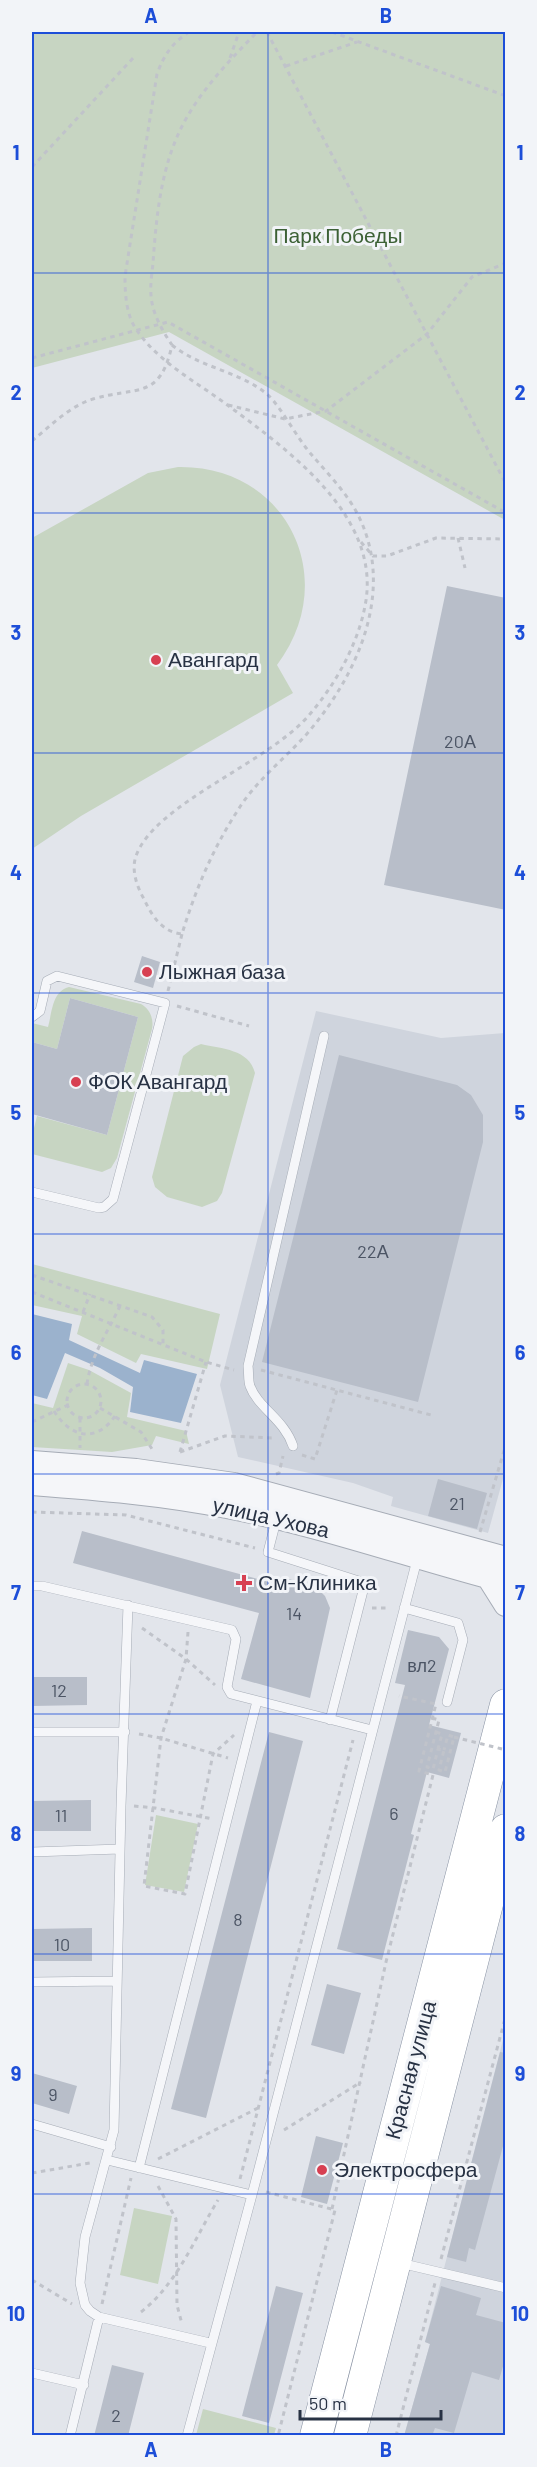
<svg xmlns="http://www.w3.org/2000/svg" width="537" height="2467" viewBox="0 0 537 2467" font-family="Barlow,sans-serif">
<style>
.built{fill:#cfd4dd}
.green{fill:#c7d5c2}
.water{fill:#9bb2cd}
.building{fill:#b8bec9}
.lines{fill:none;stroke-linecap:round;stroke-linejoin:round}
.service-casing{stroke:#a6acb6;stroke-width:10}
.tertiary-casing{stroke:#a6acb6;stroke-width:26}
.trunk-casing{stroke:#8892a3;stroke-width:33}
.path{stroke:#c0c3ca;stroke-width:3;stroke-dasharray:4.5 4.5;stroke-linecap:butt}
.service{stroke:#f5f6f9;stroke-width:9}
.tertiary{stroke:#f5f6f9;stroke-width:24}
.trunk{stroke:#fff;stroke-width:32}
.path-bridge{stroke:#c0c3ca;stroke-width:3;stroke-dasharray:4.5 4.5;stroke-linecap:butt}
.grid{fill:none;stroke:#1d4ed8;stroke-width:1.5;stroke-opacity:0.55}
.poi-dot{fill:#d74052;stroke:#f2f4f8;stroke-width:2}
.labels{text-anchor:middle;stroke-width:6;stroke-linejoin:round;paint-order:stroke}
.number-label{font-size:18px;fill:#4c5565}
.park-label{font-size:21px;fill:#3c6135;stroke:#f2f4f8}
.poi-label{font-size:21px;fill:#283244;stroke:#f2f4f8;text-anchor:start}
.street-label{font-size:21px;fill:#283244;stroke:#f2f4f8}
.neatline{fill:none;stroke:#1d4ed8;stroke-width:2}
.grid-label{font-size:20px;text-anchor:middle;font-weight:bold;fill:#1d4ed8}
</style>
<rect width="100%" height="100%" fill="#e2e5eb"/>
<path class="built" d="M316 1011 441 1038 505 1033 506 1468 488 1533 391 1506 393 1497 353 1483 238 1457 220 1385Z
M505 2032V2435L404 2436 430 2344 425 2342Z"/>
<path class="green" d="M32 32H505V520L169 332 32 368Z
M178 467C287 465 342 579 277 665L293 693 81 816 32 849V538L148 473Z
M69 987 141 1004C150 1009 154 1019 152 1029L117 1158 111 1168 102 1172 32 1154V1136L37 1116 107 1135 138 1017 70 998 57 1049 32 1042V1023L48 1027C52 1013 52 991 69 987Z
M201 1044C222 1049 249 1049 255 1073L222 1193 217 1201 202 1207 167 1197 155 1187 152 1177 183 1056 194 1047Z
M32 1264 220 1314 207 1369 141 1354 136 1363 77 1334 82 1316 32 1305Z
M68 1363 89 1370 131 1393 127 1417 186 1431 189 1444 156 1436 152 1445 112 1452 32 1447V1403L53 1408Z
M156 1815 198 1824 184 1892 145 1885Z
M134 2208 172 2216 158 2284 120 2275Z
M203 2409 276 2428 274 2435H196Z"/>
<path class="water" d="M32 1314 72 1324 69 1340 140 1373 144 1360 197 1374 181 1423 130 1412 133 1387 100 1368 65 1353 47 1399 32 1395Z"/>
<path class="building" d="M447 586 506 598V910L384 885Z
M142 956 160 962 153 988 134 982Z
M70 998 138 1017 107 1135 32 1114V1042L57 1049Z
M339 1055 457 1085 471 1095 483 1115V1142L418 1402 262 1362Z
M438 1479 487 1493 477 1529 428 1516Z
M82 1531 280 1585 282 1577 316 1587 325 1596 330 1608 310 1698 241 1679 259 1613 73 1563Z
M408 1630 439 1637 449 1649 429 1725 461 1733 449 1778 427 1772 411 1834 414 1835 382 1960 337 1949 405 1685 395 1683Z
M32 1677H87V1705L32 1706Z
M269 1732 303 1741 206 2118 171 2109Z
M91 1800V1831H32V1801Z
M92 1928V1961H32V1929Z
M327 1984 361 1993 344 2054 311 2045Z
M500 2052 506 2053V2135L475 2250 469 2248 466 2262 447 2257Z
M32 2073 77 2086 69 2114 32 2103Z
M316 2136 343 2143 327 2204 301 2197Z
M276 2286 303 2293 269 2423 242 2416Z
M441 2286 481 2298 476 2315 506 2323V2356L499 2380 472 2372 454 2433 435 2428 432 2436H404L430 2344 425 2342Z
M112 2365 144 2373 128 2436H94Z"/>
<g class="lines">
<defs>
<path id="service" d="M32 1017 40 1011 47 981 57 976 165 1003 113 1199 104 1207 99 1208 32 1192
M293 1446C284 1419 258 1408 250 1386 248 1380 249 1373 248 1366L324 1036
M277 1517 268 1552 365 1583 330 1720
M32 1586H42L232 1630 236 1639 227 1687 231 1694 372 1730
M128 1605 121 1806 114 2130 85 2237 80 2283 85 2305 90 2311 99 2317 210 2343
M404 1608 458 1623 463 1640 447 1702
M32 1732H125
M32 1852 120 1849
M32 1982 117 1981
M32 2124 111 2147
M107 2160 252 2195
M139 2168 257 1701
M400 2263 506 2288
M32 2373 84 2385
M70 2436 99 2317
M187 2436 252 2195 418 1556"/>
<path id="tertiary" d="M32 1463 136 1471 234 1485 506 1559
M32 1483C97 1488 162 1493 227 1506 321 1524 413 1557 506 1581
M489 1577 506 1604"/>
<path id="trunk" d="M316 2436 506 1705
M350 2436 506 1830"/>
</defs>
<use href="#service" class="service-casing"/>
<use href="#tertiary" class="tertiary-casing"/>
<use href="#trunk" class="trunk-casing"/>
<path class="path" d="M267 32 506 484
M332 32 506 96
M230 58 239 32
M286 66 357 42
M32 167 135 56
M172 345C200 368 240 371 268 395 281 407 297 438 311 454 328 474 349 495 360 519 395 594 356 678 305 736 283 760 255 782 238 810 213 848 195 891 182 934 162 932 152 916 144 899 137 887 131 870 136 856 155 803 269 763 310 714 335 685 358 644 365 606 383 517 288 450 226 404 195 381 158 362 136 329 126 314 125 294 125 276L157 74C164 55 172 43 189 32
M32 358 168 322 506 513
M228 405 285 419 326 411 427 334 472 277 506 263
M32 441C50 426 70 406 93 399 136 386 160 401 172 345 162 330 152 313 151 295 150 285 152 273 153 263 156 221 160 176 177 137 194 97 227 63 257 32
M458 538 465 568
M361 542 373 556H387L436 538 506 539
M168 991 182 934
M177 1006 249 1026
M32 1275 152 1317 163 1330V1345
M32 1292 206 1362 234 1370
M83 1312 90 1294
M261 1370 431 1415
M87 1384C91 1355 108 1332 120 1306
M67 1401a17 17 0 1 1 34 0a17 17 0 1 1-34 0Z
M100 1408 141 1432 152 1449
M54 1411C70 1437 96 1444 115 1416
M80 1418V1448
M32 1422 68 1405
M180 1452 225 1436 274 1438
M180 1452 206 1362
M302 1455 315 1459 337 1390
M276 1474 279 1473 283 1456
M32 1512 126 1515 255 1548
M480 1532 506 1444
M372 1608H390
M142 1628 186 1659 215 1685
M188 1632 186 1659 161 1738 144 1886 185 1894 213 1754 234 1735
M432 1718 439 1720 427 1767 433 1769 438 1749 444 1750 439 1770 445 1772 454 1737 448 1735 444 1750
M436 1732 442 1734 438 1749
M139 1734 161 1738 228 1758
M134 1806 155 1808 213 1819
M284 2130 361 2082
M158 2159 258 2108
M32 2173 90 2163
M240 2179 353 1740
M158 2186 176 2219 177 2305 182 2324
M266 2192 335 2210 278 2436
M332 2209 386 1962 433 1775 419 1771 436 1704 399 1696
M441 2259 506 2015
M32 2280 72 2304
M102 2304 131 2178
M141 2312C177 2284 195 2238 218 2200
M396 2436 435 2283"/>
<use href="#service" class="service"/>
<use href="#tertiary" class="tertiary"/>
<use href="#trunk" class="trunk"/>
<path class="path-bridge" d="M454 1737 506 1750"/>
</g>
<path class="grid" d="M268 32V2436M32 273H506M32 513H506M32 753H506M32 993H506M32 1234H506M32 1474H506M32 1714H506M32 1954H506M32 2194H506"/>
<g class="poi-dot">
<circle cx="156" cy="660" r="6"/>
<circle cx="147" cy="972" r="6"/>
<circle cx="76" cy="1082" r="6"/>
<path d="M241 1574h6v6h6v6h-6v6h-6v-6h-6v-6h6z"/>
<circle cx="322" cy="2170" r="6"/>
</g>
<g class="labels">
<g class="number-label">
<text x="460" y="748">20А</text>
<text x="373" y="1258">22А</text>
<text x="457" y="1510">21</text>
<text x="294" y="1620">14</text>
<text x="422" y="1672">вл2</text>
<text x="59" y="1697">12</text>
<text x="394" y="1820">6</text>
<text x="61" y="1822">11</text>
<text x="238" y="1926">8</text>
<text x="62" y="1951">10</text>
<text x="53" y="2101">9</text>
<text x="116" y="2422">2</text>
</g>
<g class="park-label">
<text x="338" y="243">Парк Победы</text>
</g>
<g class="poi-label">
<text x="168" y="667">Авангард</text>
<text x="159" y="979">Лыжная база</text>
<text x="88" y="1089">ФОК Авангард</text>
<text x="258" y="1590">См-Клиника</text>
<text x="334" y="2177">Электросфера</text>
</g>
<g class="street-label">
<text transform="translate(271 1518) rotate(13)" y="7">улица Ухова</text>
<text transform="translate(411 2070) rotate(-75)" y="7">Красная улица</text>
</g>
</g>
<rect width="537" height="2467" fill="none" stroke="#f2f4f8" stroke-width="66"/>
<path d="M300 2410v9h141v-9" fill="none" stroke="#283244" stroke-width="3"/>
<text x="309" y="2410" font-size="18" fill="#283244" stroke="#f2f4f8" stroke-width="4.5" paint-order="stroke">50 m</text>
<rect x="33" y="33" width="471" height="2401" class="neatline"/>
<g class="grid-label">
<text x="151" y="23">A</text>
<text x="386" y="23">B</text>
<text x="16" y="160">1</text>
<text x="520" y="160">1</text>
<text x="16" y="400">2</text>
<text x="520" y="400">2</text>
<text x="16" y="640">3</text>
<text x="520" y="640">3</text>
<text x="16" y="880">4</text>
<text x="520" y="880">4</text>
<text x="16" y="1120">5</text>
<text x="520" y="1120">5</text>
<text x="16" y="1360">6</text>
<text x="520" y="1360">6</text>
<text x="16" y="1600">7</text>
<text x="520" y="1600">7</text>
<text x="16" y="1841">8</text>
<text x="520" y="1841">8</text>
<text x="16" y="2081">9</text>
<text x="520" y="2081">9</text>
<text x="16" y="2321">10</text>
<text x="520" y="2321">10</text>
<text x="151" y="2457">A</text>
<text x="386" y="2457">B</text>
</g>
</svg>
